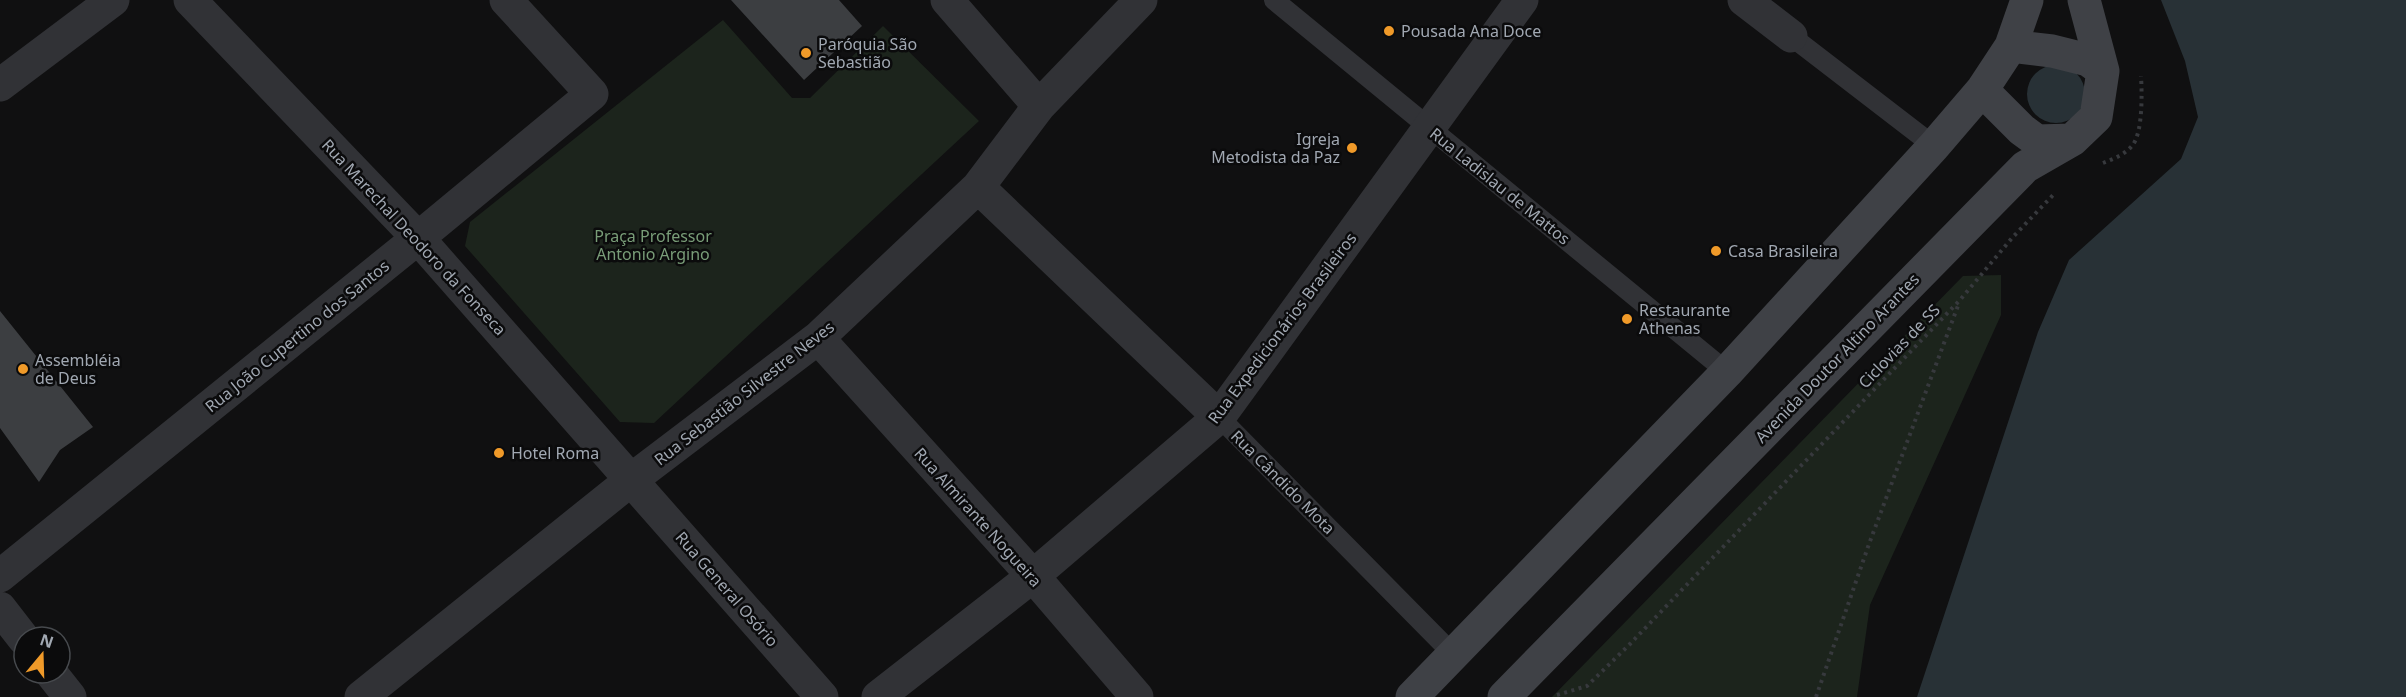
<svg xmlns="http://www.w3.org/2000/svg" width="2406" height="697" viewBox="0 0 2406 697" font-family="'Noto Sans',sans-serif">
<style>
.green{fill:#1c241c}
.water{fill:#283136}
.building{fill:#3c3e41}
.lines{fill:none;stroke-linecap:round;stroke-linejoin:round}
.path{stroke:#37393d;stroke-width:4;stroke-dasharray:3 4.5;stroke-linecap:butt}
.service{stroke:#313236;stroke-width:20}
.minor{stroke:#313236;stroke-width:33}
.secondary{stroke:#3f4146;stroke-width:33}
.poi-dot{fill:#f09a29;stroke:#0b0b0c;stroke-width:2}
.labels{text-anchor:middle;stroke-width:5;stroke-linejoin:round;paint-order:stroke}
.poi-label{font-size:16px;fill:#a1a8b2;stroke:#0b0b0c;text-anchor:start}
.street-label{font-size:16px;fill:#a1a8b2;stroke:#0b0b0c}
.park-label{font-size:16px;fill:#799d78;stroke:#0b0b0c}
</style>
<rect width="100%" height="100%" fill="#101011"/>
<path class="green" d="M723 20 792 98H810L883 26 979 121 654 423 620 422 465 246 470 222Z
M2001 275V315L1870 605 1857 697H1552L1963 276Z"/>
<path class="water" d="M2161 0H2406V697H1917L2038 332 2069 260 2181 159 2198 117 2185 61Z
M2027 94a29 29 0 1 1 58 0a29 29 0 1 1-58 0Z"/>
<path class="building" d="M731 0H839L862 26 804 80Z
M0 311 93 427 60 450 39 482 0 428Z"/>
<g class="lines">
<path class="path" d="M2103 163C2113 159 2124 155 2132 146 2143 133 2142 93 2141 76
M1557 695 1587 686 1629 645 1960 300 2012 238 2054 194
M1816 697 1869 544 1959 303"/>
<path class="service" d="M1274 0 1727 372
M1791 36 1934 146
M1219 417 1454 655"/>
<path class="minor" d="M190 0 418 238 822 697
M947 0 1039 106
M1744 0 1791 36
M0 85 113 0
M978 187 1219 417
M818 338 1033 576 1137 697
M0 576 418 238 592 94 506 0
M0 608 24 639
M51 673 70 697
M361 697 631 480 818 338 978 187 1039 106 1141 0
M878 697 1033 576 1219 417 1522 0"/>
<path class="secondary" d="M2011 46 2052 51 2088 60 2103 71
M1982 90 2022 130 2037 141 2072 140
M1412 697 1727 372 1934 146 1982 90 2011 46 2027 0
M1504 697 2025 167 2072 140 2096 117 2103 71 2084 0"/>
</g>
<g class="poi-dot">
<circle cx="1389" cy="31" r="6"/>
<circle cx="806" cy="53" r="6"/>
<circle cx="1352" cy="148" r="6"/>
<circle cx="1716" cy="251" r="6"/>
<circle cx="1627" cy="319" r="6"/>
<circle cx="23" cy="369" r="6"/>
<circle cx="499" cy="453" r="6"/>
</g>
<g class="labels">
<g class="poi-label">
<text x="1401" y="37">Pousada Ana Doce</text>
<text x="818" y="50">Paróquia São<tspan x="818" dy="18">Sebastião</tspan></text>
<text x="1340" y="145" text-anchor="end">Igreja<tspan x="1340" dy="18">Metodista da Paz</tspan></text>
<text x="1728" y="257">Casa Brasileira</text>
<text x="1639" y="316">Restaurante<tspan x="1639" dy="18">Athenas</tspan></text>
<text x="35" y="366">Assembléia<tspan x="35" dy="18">de Deus</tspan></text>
<text x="511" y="459">Hotel Roma</text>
</g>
<g class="street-label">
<text transform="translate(1500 186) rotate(39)" y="6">Rua Ladislau de Mattos</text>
<text transform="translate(414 237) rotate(47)" y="6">Rua Marechal Deodoro da Fonseca</text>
<text transform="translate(1282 328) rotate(-53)" y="6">Rua Expedicionários Brasileiros</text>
<text transform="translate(297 336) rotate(-39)" y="6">Rua João Cupertino dos Santos</text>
<text transform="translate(1899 346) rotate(-46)" y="6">Ciclovias de SS</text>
<text transform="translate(1837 358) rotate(-46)" y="6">Avenida Doutor Altino Arantes</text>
<text transform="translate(744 393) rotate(-38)" y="6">Rua Sebastião Silvestre Neves</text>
<text transform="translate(1283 482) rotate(45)" y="6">Rua Cândido Mota</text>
<text transform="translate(978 517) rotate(48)" y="6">Rua Almirante Nogueira</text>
<text transform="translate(727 589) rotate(49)" y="6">Rua General Osório</text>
</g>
<g class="park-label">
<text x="653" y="242">Praça Professor<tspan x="653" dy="18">Antonio Argino</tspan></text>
</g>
</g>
<g transform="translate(42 655) rotate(19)"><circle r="28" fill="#0b0b0c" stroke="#474a4e" stroke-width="1.5"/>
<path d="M0-4.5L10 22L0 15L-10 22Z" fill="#f09a29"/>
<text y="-9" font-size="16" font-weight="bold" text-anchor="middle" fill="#a1a8b2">N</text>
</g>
</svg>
